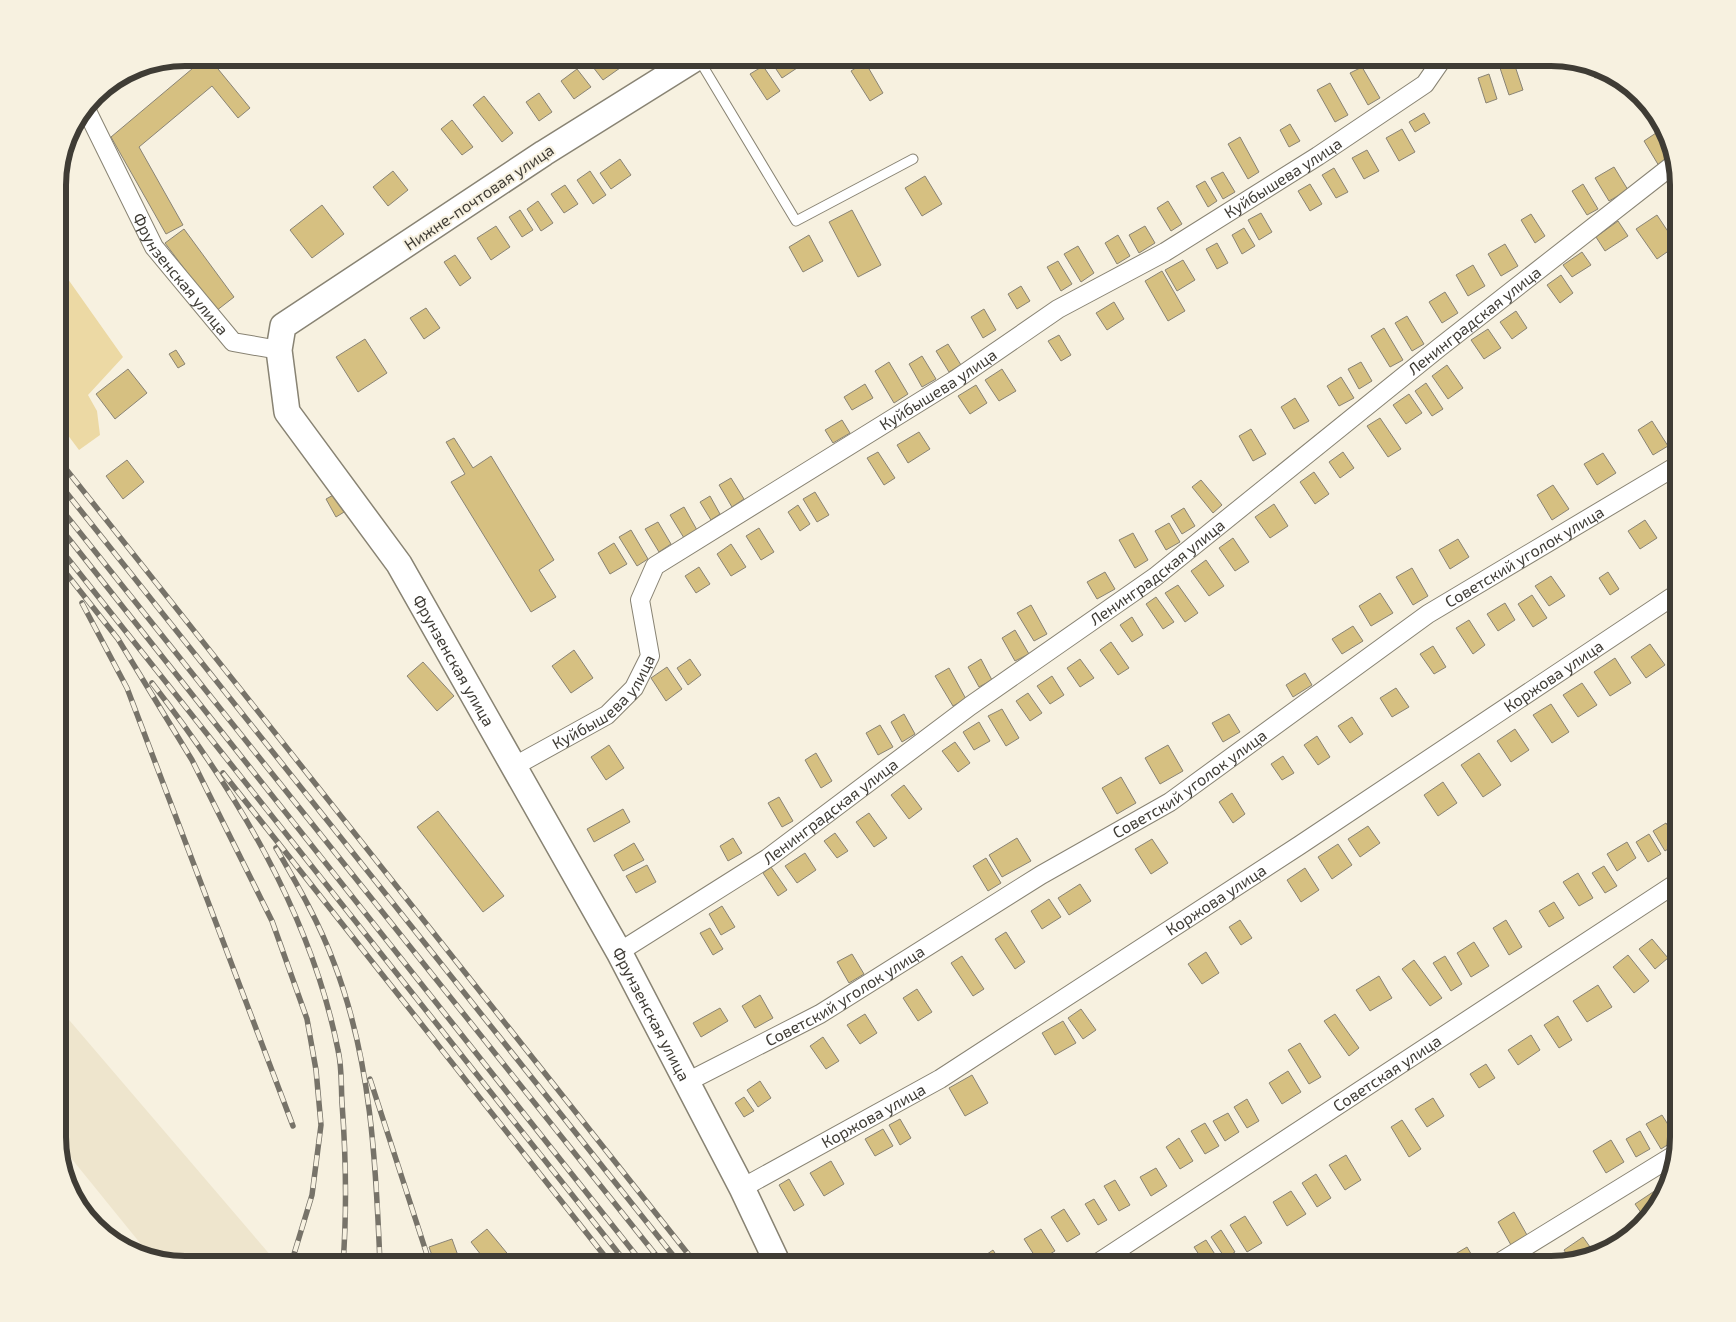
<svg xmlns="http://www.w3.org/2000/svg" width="1736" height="1322" viewBox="0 0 1736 1322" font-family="'Exo 2',sans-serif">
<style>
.built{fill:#eee5cd}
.green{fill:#ecd9a4}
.building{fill:#d6c081;stroke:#8a8475}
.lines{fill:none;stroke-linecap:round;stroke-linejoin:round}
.lane-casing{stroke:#888373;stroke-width:11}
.street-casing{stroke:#888373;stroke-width:20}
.secondary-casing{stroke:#888373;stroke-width:28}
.lane{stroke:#fff;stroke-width:9}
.street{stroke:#fff;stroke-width:18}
.secondary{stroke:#fff;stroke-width:25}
.rail-casing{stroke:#777369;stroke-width:5.5}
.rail{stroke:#f7f1e0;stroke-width:4;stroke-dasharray:11;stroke-linecap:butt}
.labels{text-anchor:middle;stroke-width:4;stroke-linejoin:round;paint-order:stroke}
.street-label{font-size:16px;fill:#3f3c35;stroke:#f7f1e0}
.rim{fill:none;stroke:#3f3c35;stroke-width:6}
</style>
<rect width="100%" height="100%" fill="#f7f1e0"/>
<path class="built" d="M58 1007 278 1264H185L153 1259 58 1142Z"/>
<path class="green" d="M58 265 123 357 88 395 97 411 100 435 79 450 58 422Z"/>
<path class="building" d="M205 58H209L250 108 238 118 212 86 139 147 183 225 166 234 111 137Z
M586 58H612L620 68 603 80Z
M773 58H790L797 68 782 78 770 60Z
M801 58H814L805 64Z
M1513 60 1523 90 1509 95 1499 65Z
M865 62 883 93 870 101 851 71Z
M1586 63 1592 64 1606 72 1595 78Z
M763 66 780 91 767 100 750 74Z
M1362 67 1380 98 1368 105 1350 73Z
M577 69 591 87 574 99 561 81Z
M1489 74 1497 99 1486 103 1478 78Z
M1330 83 1348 115 1335 122 1317 90Z
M539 93 552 112 539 121 526 102Z
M484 96 513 133 502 142 473 105Z
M1424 113 1430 123 1415 132 1409 122Z
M452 120 473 147 462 155 441 129Z
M1290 124 1300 141 1289 147 1280 130Z
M1402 129 1415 152 1399 161 1386 138Z
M1656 133 1671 158 1659 166 1644 141Z
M1240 137 1259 172 1248 179 1228 144Z
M1367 150 1379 171 1364 179 1352 158Z
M620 159 631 175 611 189 600 173Z
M1614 167 1628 190 1609 201 1595 178Z
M1334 168 1348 192 1336 198 1322 175Z
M393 171 408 190 388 206 373 187Z
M590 171 606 195 593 204 577 180Z
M1223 172 1235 192 1223 199 1211 178Z
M925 176 942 204 922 216 905 188Z
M1205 181 1217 201 1208 207 1196 186Z
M1310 184 1322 204 1310 211 1298 191Z
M1583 184 1598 209 1587 215 1572 191Z
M565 185 578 204 564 213 551 194Z
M538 201 553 223 541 231 527 209Z
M1168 201 1182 224 1171 231 1157 208Z
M322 205 344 234 312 258 290 230Z
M520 210 533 230 522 237 509 217Z
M852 210 881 265 858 277 829 222Z
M1261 213 1272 232 1259 240 1248 220Z
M1531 214 1545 236 1535 243 1521 220Z
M1657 215 1677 245 1657 259 1636 229Z
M1618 221 1628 236 1605 251 1596 237Z
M496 226 510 247 491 260 477 238Z
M1145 226 1155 243 1139 253 1129 235Z
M1244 228 1255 246 1242 254 1232 235Z
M184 229 234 297 216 311 165 243Z
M809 235 823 261 803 272 789 247Z
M1118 235 1130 256 1117 264 1105 243Z
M1217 243 1228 263 1217 269 1206 249Z
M1505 244 1518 266 1501 276 1488 254Z
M1078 246 1094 273 1081 282 1064 254Z
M1582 252 1591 265 1572 277 1563 265Z
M455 255 471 278 460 286 444 262Z
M1183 260 1195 280 1177 291 1165 270Z
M1058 261 1072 284 1061 291 1047 267Z
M1473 265 1485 286 1468 296 1456 275Z
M1162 271 1185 311 1168 321 1145 281Z
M1561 275 1573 293 1560 303 1547 285Z
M1021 286 1030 301 1017 309 1008 294Z
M1445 292 1458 313 1442 323 1429 302Z
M1114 302 1124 319 1107 330 1096 313Z
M426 308 440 328 424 339 410 318Z
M984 309 996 330 983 338 971 317Z
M1516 311 1527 328 1512 339 1500 322Z
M1407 316 1424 344 1412 351 1395 323Z
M1384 328 1403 360 1390 367 1371 336Z
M1488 329 1501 348 1484 359 1471 340Z
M1059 335 1071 355 1061 361 1048 341Z
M365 339 387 373 358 392 336 357Z
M948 344 961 365 949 372 936 351Z
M176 350 185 364 178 368 169 354Z
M922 356 936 379 922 387 909 364Z
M889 362 908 394 894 403 875 371Z
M1361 362 1372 381 1359 389 1348 369Z
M1447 365 1463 388 1448 399 1432 376Z
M128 369 147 393 115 419 96 394Z
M1002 369 1016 391 999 401 985 380Z
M1341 377 1354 398 1339 406 1327 386Z
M1426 383 1443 409 1432 416 1415 391Z
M865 384 873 398 852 410 844 397Z
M976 385 987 403 970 414 958 396Z
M1409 394 1422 413 1406 424 1393 405Z
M1295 398 1309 421 1294 429 1281 407Z
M1380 418 1401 449 1388 457 1367 426Z
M842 420 850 433 833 443 825 430Z
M1652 421 1668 446 1653 455 1638 430Z
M1251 429 1266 454 1253 461 1239 436Z
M919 432 930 449 908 463 897 445Z
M454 438 473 468 491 456 554 560 539 570 556 597 531 612 451 482 465 474 446 442Z
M878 452 895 478 884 485 867 458Z
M1343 452 1354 468 1340 478 1329 462Z
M1603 453 1616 473 1597 485 1584 464Z
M127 460 144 482 123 499 106 476Z
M1314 472 1329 494 1315 504 1300 482Z
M731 478 744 499 732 507 719 485Z
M1201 480 1222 505 1213 513 1192 487Z
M1553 485 1569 509 1552 520 1537 495Z
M339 492 349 509 336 517 326 499Z
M815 492 829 515 817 522 803 499Z
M710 496 720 514 711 520 700 502Z
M1274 504 1288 526 1270 538 1255 517Z
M798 505 810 524 800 531 788 512Z
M684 507 697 530 684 538 670 515Z
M1184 508 1195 526 1182 534 1171 516Z
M1645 520 1657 538 1640 549 1628 531Z
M658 522 671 544 659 552 645 529Z
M1169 523 1180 542 1166 550 1155 531Z
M759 528 774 552 761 560 746 536Z
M631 530 648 559 637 566 619 537Z
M1133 533 1148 560 1135 568 1119 540Z
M1233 538 1249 562 1235 571 1219 548Z
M1458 539 1469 557 1450 569 1439 550Z
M614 543 627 564 610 574 598 553Z
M731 544 746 567 731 576 717 554Z
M1206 560 1224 586 1209 596 1191 571Z
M699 567 710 584 696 593 685 576Z
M1412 568 1428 596 1413 605 1396 577Z
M1105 572 1115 589 1097 599 1087 582Z
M1608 572 1619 589 1610 595 1599 578Z
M1551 576 1565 596 1549 606 1535 586Z
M1178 585 1198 613 1185 622 1165 593Z
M1380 593 1393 613 1371 626 1359 606Z
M1532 595 1547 618 1533 627 1518 604Z
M1156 597 1174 622 1163 629 1146 604Z
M1505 603 1515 620 1498 631 1487 614Z
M1031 605 1047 634 1034 641 1017 613Z
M1132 617 1143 635 1132 642 1120 625Z
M1469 620 1485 645 1473 654 1456 628Z
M1353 626 1363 641 1342 654 1332 639Z
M1015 630 1029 654 1015 661 1002 638Z
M1111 642 1129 668 1118 675 1100 650Z
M1650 644 1665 665 1646 678 1631 657Z
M1433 646 1446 667 1434 674 1420 654Z
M574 650 593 678 571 693 552 666Z
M1615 658 1631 683 1610 696 1594 672Z
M690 659 701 675 688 685 677 668Z
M981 659 992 680 979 687 968 667Z
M1080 659 1094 678 1080 687 1067 668Z
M423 662 454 696 437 711 407 676Z
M667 667 682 689 666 701 651 678Z
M949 668 966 699 953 706 935 676Z
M1305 673 1312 685 1293 697 1286 685Z
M1052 676 1064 695 1050 704 1037 686Z
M1582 683 1597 705 1578 717 1563 695Z
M1396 688 1409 707 1392 717 1380 698Z
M1028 693 1042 713 1030 721 1016 701Z
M1551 704 1569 732 1552 743 1533 715Z
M1002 709 1019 738 1006 746 988 716Z
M904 714 915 734 902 742 891 722Z
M1229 714 1240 732 1223 742 1212 723Z
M1352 717 1363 734 1350 743 1338 726Z
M979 722 990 741 974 750 963 732Z
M880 725 893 747 878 755 866 733Z
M1515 729 1529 750 1511 762 1497 741Z
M1317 736 1330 757 1318 765 1304 745Z
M955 742 970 763 958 772 942 751Z
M609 745 624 768 606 780 591 757Z
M1168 745 1183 771 1160 784 1145 758Z
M816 753 832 781 821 788 805 760Z
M1479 753 1501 785 1483 797 1461 765Z
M1283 756 1294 773 1282 780 1271 764Z
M1121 777 1136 803 1117 814 1102 788Z
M1443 782 1457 803 1438 816 1424 795Z
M904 785 922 809 909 819 891 795Z
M1232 793 1245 814 1233 823 1219 802Z
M779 797 793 821 782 827 768 803Z
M623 809 630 822 594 842 587 829Z
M438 811 504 896 483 912 417 827Z
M869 813 887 838 874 847 856 822Z
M1666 823 1678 842 1665 851 1653 831Z
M1368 826 1380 843 1360 857 1348 839Z
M835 833 848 851 837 858 824 841Z
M1649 834 1661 854 1648 862 1636 842Z
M733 838 742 853 728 861 720 846Z
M1017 838 1031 861 1002 877 989 855Z
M1152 839 1168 863 1151 874 1135 849Z
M1627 842 1636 858 1617 871 1607 854Z
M634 843 644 860 623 871 614 855Z
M1338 844 1352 865 1332 879 1318 857Z
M805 853 816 870 797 883 785 866Z
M986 858 1001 883 988 891 973 866Z
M647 865 656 882 636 893 626 876Z
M1604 866 1617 886 1605 893 1592 873Z
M771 867 787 890 778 896 763 873Z
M1305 868 1319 890 1301 902 1287 880Z
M1578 873 1593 898 1579 906 1563 882Z
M1080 884 1091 901 1069 915 1058 898Z
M1049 899 1061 917 1042 929 1031 911Z
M1554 902 1564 918 1549 927 1539 911Z
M722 906 735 927 721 935 709 914Z
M1240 920 1252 938 1241 945 1229 927Z
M1506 920 1522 947 1509 955 1493 928Z
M710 928 723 949 713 955 700 933Z
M1006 932 1025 962 1015 969 995 939Z
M1652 939 1668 958 1655 969 1639 949Z
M1474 942 1489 966 1471 977 1457 953Z
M1206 952 1219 973 1202 984 1188 964Z
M852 954 864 974 849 983 837 962Z
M1628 955 1649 981 1634 993 1613 967Z
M962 956 984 989 973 996 951 963Z
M1445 956 1462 984 1451 991 1433 963Z
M1414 960 1442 998 1430 1006 1402 969Z
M58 969 66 979 58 986Z
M1379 976 1392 998 1370 1011 1356 990Z
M1598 985 1612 1007 1587 1022 1573 1001Z
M917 989 932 1012 918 1021 903 998Z
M760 995 773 1018 755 1028 742 1006Z
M720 1008 728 1021 701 1037 693 1023Z
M1081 1009 1096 1030 1083 1039 1068 1018Z
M865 1014 877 1033 860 1044 847 1025Z
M1335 1014 1359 1048 1349 1056 1324 1021Z
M1558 1016 1572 1040 1559 1048 1544 1025Z
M1063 1021 1076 1043 1055 1055 1042 1033Z
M1531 1035 1540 1050 1518 1065 1508 1050Z
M823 1037 839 1061 826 1069 810 1046Z
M1300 1043 1321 1077 1309 1084 1288 1050Z
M1486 1064 1495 1078 1479 1088 1470 1074Z
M1288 1071 1301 1092 1282 1104 1269 1083Z
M972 1075 988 1103 965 1116 949 1088Z
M760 1081 771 1098 758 1107 747 1090Z
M744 1097 754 1111 744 1117 735 1103Z
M1433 1098 1444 1116 1427 1127 1415 1109Z
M1247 1099 1259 1121 1247 1128 1234 1107Z
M1228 1113 1239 1132 1225 1141 1213 1121Z
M1662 1115 1677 1139 1661 1149 1646 1124Z
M900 1119 911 1138 900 1145 889 1125Z
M1402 1120 1421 1149 1409 1157 1391 1127Z
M1205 1123 1219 1146 1205 1154 1191 1131Z
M883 1129 893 1146 875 1156 865 1139Z
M1640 1131 1650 1149 1636 1157 1626 1139Z
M1179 1138 1193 1161 1180 1169 1166 1147Z
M1611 1140 1624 1162 1606 1173 1593 1151Z
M1346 1155 1361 1180 1345 1190 1329 1165Z
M831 1161 844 1184 824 1196 810 1173Z
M1156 1168 1167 1186 1151 1196 1140 1177Z
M1316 1174 1331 1198 1317 1207 1302 1183Z
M789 1179 804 1205 794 1211 779 1185Z
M1115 1180 1130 1205 1119 1211 1104 1186Z
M1656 1190 1661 1198 1652 1215 1646 1220 1635 1204Z
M1291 1191 1306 1214 1287 1226 1273 1202Z
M1094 1199 1107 1220 1098 1225 1085 1204Z
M1064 1209 1080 1234 1067 1242 1051 1217Z
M1514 1212 1527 1235 1511 1245 1498 1222Z
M1245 1216 1262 1243 1247 1252 1230 1225Z
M487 1229 516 1264H488L471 1242Z
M1041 1229 1055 1251 1038 1261 1024 1239Z
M1221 1230 1235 1252 1225 1258 1211 1237Z
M1583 1237 1595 1254 1570 1260 1564 1250Z
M452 1239 461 1264H435L429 1247Z
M1206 1240 1221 1264H1205L1194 1247Z
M1467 1247 1477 1264H1444L1442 1262Z
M993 1250 1002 1264H979L977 1261Z"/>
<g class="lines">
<defs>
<path id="lane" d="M698 58 796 221 913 159"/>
<g id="street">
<path id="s1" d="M86 109 154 247 233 342 279 350"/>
<path id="s2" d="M513 767 607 715 634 688 650 656 640 600 655 566 955 380 1058 309 1165 252 1318 156 1425 84 1443 58"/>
<path id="s3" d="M619 952 768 858 970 706 1155 577 1440 347 1674 164"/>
<path id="s4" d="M687 1082 820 1014 1041 875 1170 802 1428 614 1678 465"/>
<path id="s5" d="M742 1188 940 1079 1300 845 1678 593"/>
<path id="s6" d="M1096 1264 1678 882"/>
<path d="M1497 1264 1676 1154"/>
</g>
<g id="secondary">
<path id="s7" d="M696 58 544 153 283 326 279 350 287 412 399 564 619 952 742 1188 778 1264"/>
</g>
</defs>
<use href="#lane" class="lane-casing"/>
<use href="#street" class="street-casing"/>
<use href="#secondary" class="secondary-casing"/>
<use href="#lane" class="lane"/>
<use href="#street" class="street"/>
<use href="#secondary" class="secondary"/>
<defs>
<path id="rail" d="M58 459 696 1264
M58 482 680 1264
M58 505 663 1264
M58 525 643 1264
M58 546 627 1264
M58 563 118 639 192 760 272 921 307 1019 316 1070 321 1125 312 1195 291 1264
M82 603 127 688 293 1126
M152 683C236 791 311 914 338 1050 342 1067 341 1085 342 1103 346 1157 347 1210 343 1264
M223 773 611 1264
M276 848C298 886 319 922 334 963 371 1059 376 1163 380 1264
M370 1079 430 1264"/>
</defs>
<use href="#rail" class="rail-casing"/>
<use href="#rail" class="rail"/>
</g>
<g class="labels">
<g class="street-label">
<text dy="6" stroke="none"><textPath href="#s2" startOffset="1014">Куйбышева улица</textPath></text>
<text transform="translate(479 197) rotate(-34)" y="6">Нижне-почтовая улица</text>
<text dy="6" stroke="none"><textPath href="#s1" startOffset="191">Фрунзенская улица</textPath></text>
<text dy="6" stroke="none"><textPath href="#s3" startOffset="1064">Ленинградская улица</textPath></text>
<text dy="6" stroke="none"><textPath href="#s2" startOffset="609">Куйбышева улица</textPath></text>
<text dy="6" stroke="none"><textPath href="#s4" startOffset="990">Советский уголок улица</textPath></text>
<text dy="6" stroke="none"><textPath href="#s3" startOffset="659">Ленинградская улица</textPath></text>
<text dy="6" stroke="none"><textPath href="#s7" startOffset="879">Фрунзенская улица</textPath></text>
<text dy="6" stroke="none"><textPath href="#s5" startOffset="960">Коржова улица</textPath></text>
<text dy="6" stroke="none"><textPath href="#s2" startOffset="114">Куйбышева улица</textPath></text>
<text dy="6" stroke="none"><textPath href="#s4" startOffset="585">Советский уголок улица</textPath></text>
<text dy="6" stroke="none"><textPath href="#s3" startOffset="254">Ленинградская улица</textPath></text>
<text dy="6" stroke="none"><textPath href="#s5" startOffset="555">Коржова улица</textPath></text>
<text dy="6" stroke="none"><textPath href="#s4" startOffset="180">Советский уголок улица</textPath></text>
<text dy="6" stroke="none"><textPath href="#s7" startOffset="1284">Фрунзенская улица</textPath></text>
<text dy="6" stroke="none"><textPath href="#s6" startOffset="348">Советская улица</textPath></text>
<text dy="6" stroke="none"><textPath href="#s5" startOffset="150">Коржова улица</textPath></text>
</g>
</g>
<path d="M0 0H1736V1322H0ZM185 66H1551A119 119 0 0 1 1670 185V1137A119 119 0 0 1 1551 1256H185A119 119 0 0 1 66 1137V185A119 119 0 0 1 185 66Z" fill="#f7f1e0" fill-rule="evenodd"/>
<path class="rim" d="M185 66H1551A119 119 0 0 1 1670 185V1137A119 119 0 0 1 1551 1256H185A119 119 0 0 1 66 1137V185A119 119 0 0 1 185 66Z"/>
</svg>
